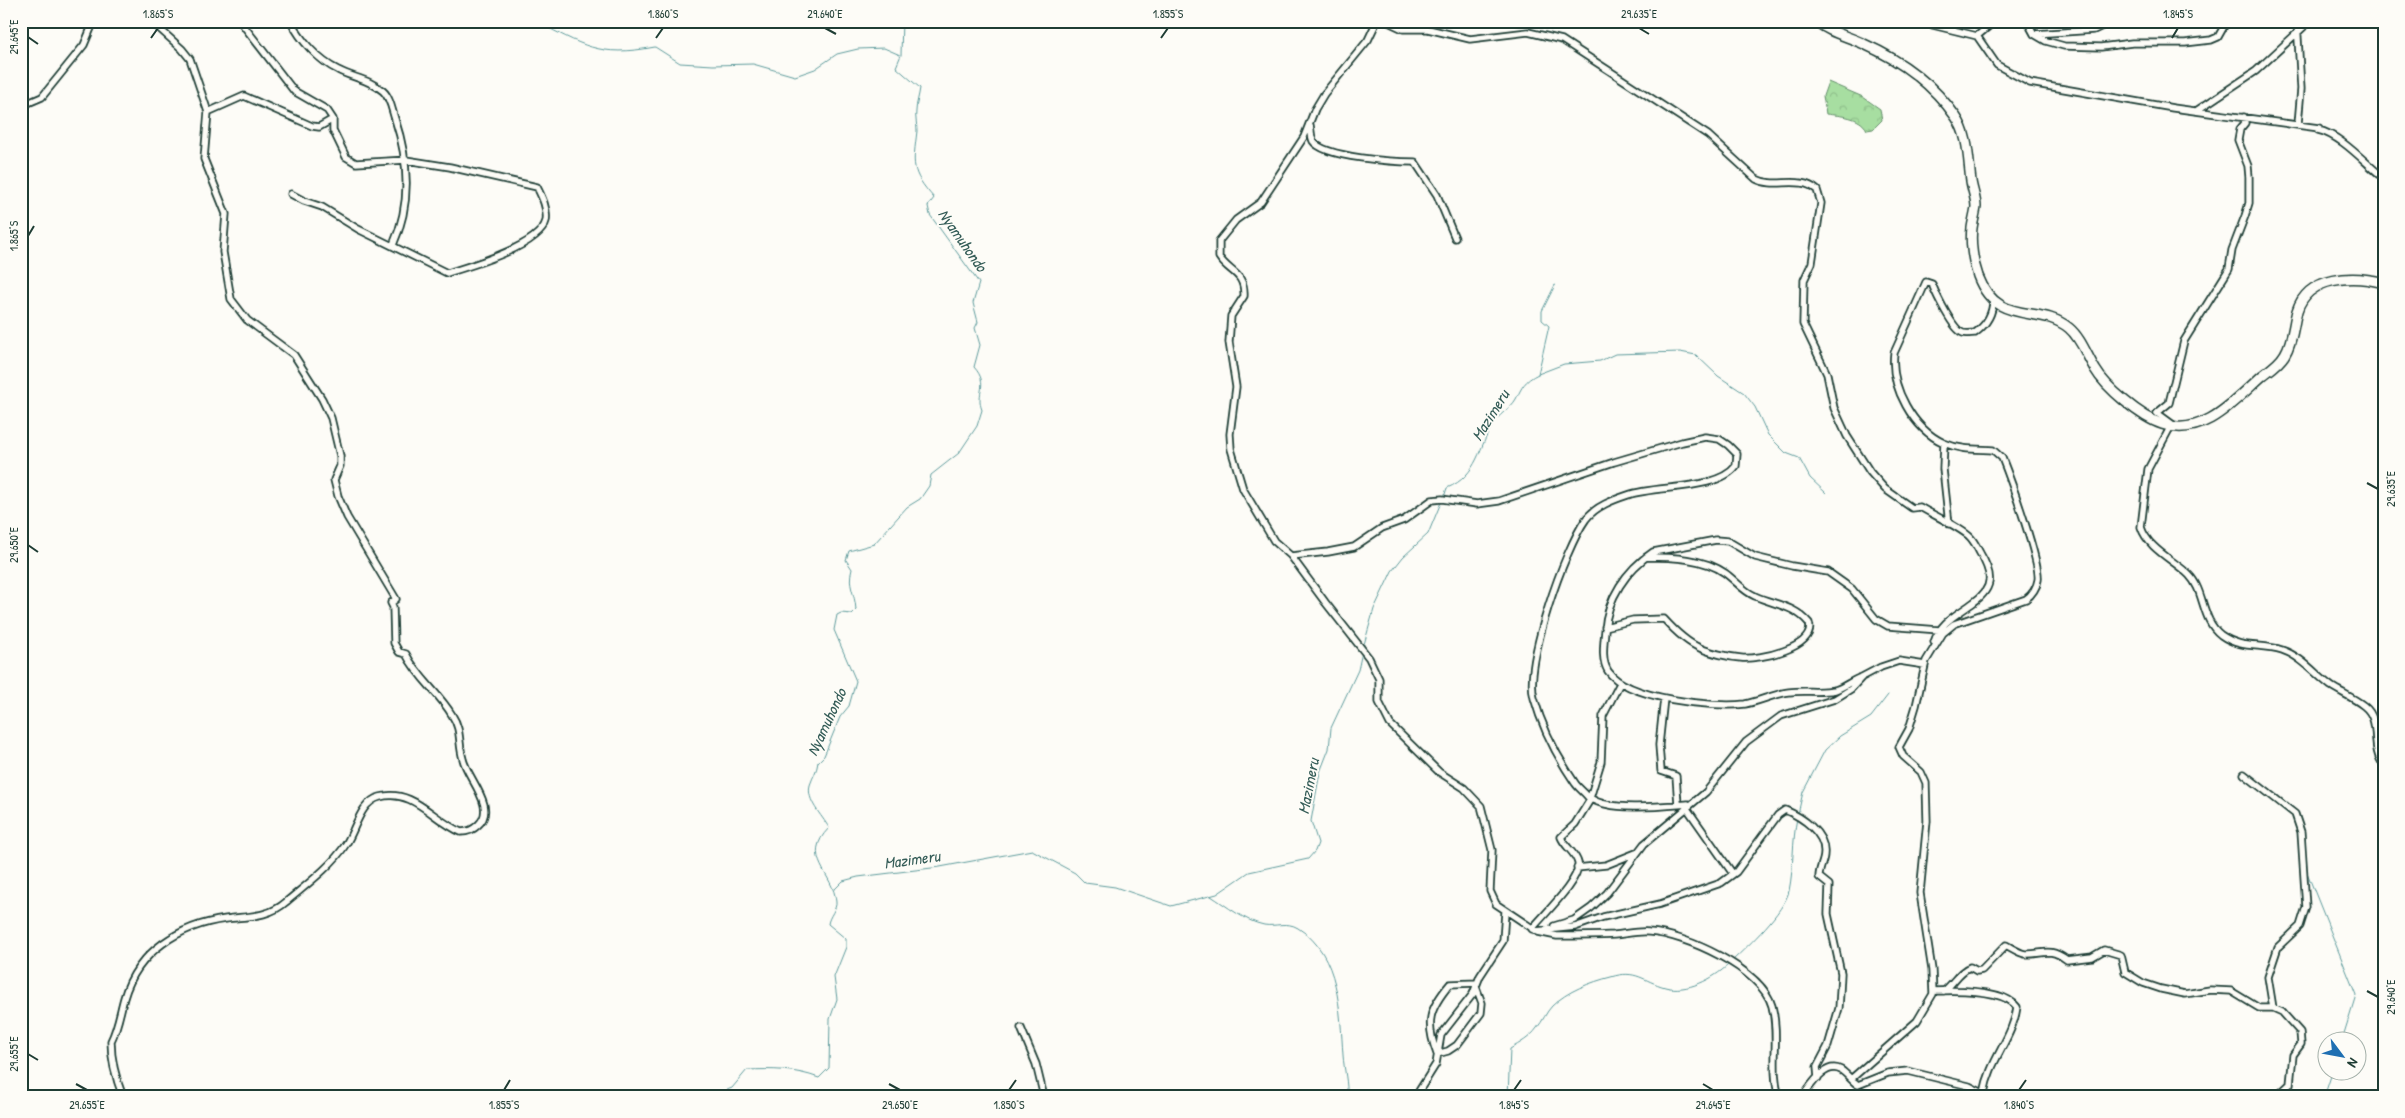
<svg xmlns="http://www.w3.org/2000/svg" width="2405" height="1118" viewBox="0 0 2405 1118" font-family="'Patrick Hand',sans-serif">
  <defs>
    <pattern id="forest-crowns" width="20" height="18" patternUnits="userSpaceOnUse" patternTransform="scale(1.25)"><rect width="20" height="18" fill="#a7dea1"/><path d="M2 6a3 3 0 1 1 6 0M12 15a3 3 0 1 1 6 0" fill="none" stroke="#8fbf8b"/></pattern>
  </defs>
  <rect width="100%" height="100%" fill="#fdfcf7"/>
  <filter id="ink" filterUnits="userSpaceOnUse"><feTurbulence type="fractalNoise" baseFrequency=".02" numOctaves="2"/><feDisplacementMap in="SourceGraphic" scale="10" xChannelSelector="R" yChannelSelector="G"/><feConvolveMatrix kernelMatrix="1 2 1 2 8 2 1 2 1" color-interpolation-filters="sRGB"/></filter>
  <g filter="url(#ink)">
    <path fill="url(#forest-crowns)" stroke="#638e6a" d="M 1828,82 L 1863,97 L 1880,109 L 1882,120 L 1873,129 L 1867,130 C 1860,116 1840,116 1826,114 L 1823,96 Z"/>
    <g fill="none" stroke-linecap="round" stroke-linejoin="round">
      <path stroke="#5e9b9c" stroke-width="1" d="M 535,21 C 583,45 598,58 655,47 L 680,63 L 713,65 L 753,64 L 795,76 L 815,69 L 837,54 L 858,49 L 884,48 L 900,55
        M 1538,374 L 1564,364 L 1600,361 L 1615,354 L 1680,352 L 1696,355 L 1718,376 L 1744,393 L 1755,407 L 1768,435 L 1786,453 L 1799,458 L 1810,478 L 1826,493
        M 1444,497 L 1447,488 C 1479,475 1478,446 1495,421 C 1501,413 1511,408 1516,399 C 1522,387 1524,381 1538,374 L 1549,326 L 1542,320 L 1542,311 L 1555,285
        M 1363,648 L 1374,609 L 1392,571 L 1403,557 L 1428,534 L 1442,500
        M 1798,814 L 1803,792 L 1825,750 L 1840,736 L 1871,717 L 1888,695
        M 2306,870 L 2356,995 L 2342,1040
        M 835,889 L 843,881 L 858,877 L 940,867 L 1032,850 L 1075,873 L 1085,883 L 1115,887 L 1171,906 L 1217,894 L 1249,872 L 1308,859 L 1315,851 L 1318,843 L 1311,821 L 1320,772 L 1329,749 L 1331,728 L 1358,670 L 1362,652
        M 1211,896 C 1227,906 1244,921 1264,925 C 1275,927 1287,921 1298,928 C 1340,954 1340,1012 1343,1055 C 1344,1070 1348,1082 1347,1097
        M 1733,960 C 1749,945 1784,912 1789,891 C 1794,867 1792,842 1797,818
        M 710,1097 L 732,1088 L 747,1070 C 773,1069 795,1069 819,1078 L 829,1068 L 830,1019 L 837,999 L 834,977 L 846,947 L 846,939 L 828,924 C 829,916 837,909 836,902 C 834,873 800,858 829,828 C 822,815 806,801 810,785 C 813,776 817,771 818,762 L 824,756 L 840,717 L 849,706 L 856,681 L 834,630 L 837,615 L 841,613 L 852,614 L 856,610 C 855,592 847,586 852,569 L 846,560 L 849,551 L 874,544 L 907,507 L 920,499 L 929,486 L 931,475 L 959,453 L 977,426 L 982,410 C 975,392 990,385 974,367 L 980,345 L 975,328 L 978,322 L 973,303 L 979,283 L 930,215 L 928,206 L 934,198 C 910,171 913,165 917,131 C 917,124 915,118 916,111 C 916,104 919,96 920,88 L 896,67 L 901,55 L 902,21
        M 1508,1097 L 1510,1049 C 1520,1043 1530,1038 1537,1028 C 1543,1021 1546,1012 1552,1006 C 1567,991 1591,982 1611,977 C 1636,969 1643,981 1665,987 C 1687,993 1713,979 1728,965
        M 2324,1097 L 2333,1070"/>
      <g stroke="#1f3d34" stroke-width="9">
        <path id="street" d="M 240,21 L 294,91 L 327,110 L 333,119 L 333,130 L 346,157 L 356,163 L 406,160 L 450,167 L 537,187 C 542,197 548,209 546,221 C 540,246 470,266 447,273 L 358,229 L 322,207 L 304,201 L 291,194
          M 291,21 C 300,40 319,61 338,70 C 353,78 369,79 383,91 C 390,97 392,110 395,119 C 409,161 412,203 393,245
          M 1377,21 L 1368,40 L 1324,94 L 1315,109 L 1304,137 L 1261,202 L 1236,220 L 1219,241 L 1219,257 C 1229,273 1245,272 1244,296 L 1231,316 L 1229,342 L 1236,387 L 1230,434 L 1231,449 L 1243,489 L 1274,541 L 1291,556 L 1325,602 L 1369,658 L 1379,679 L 1379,702 L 1390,724 L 1439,772 L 1464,788 L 1481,806 L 1492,850 L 1490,891 L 1496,904 L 1538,932 L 1557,936 C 1576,936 1595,936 1614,935 C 1626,934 1637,931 1649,932 C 1684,934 1762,969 1772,1006 C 1780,1037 1770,1067 1779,1097
          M 1386,21 L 1403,29 L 1428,29 L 1470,39 L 1528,32 L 1562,40 L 1708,135 L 1756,179 C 1775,189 1800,175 1817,190 L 1821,203 L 1812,263 L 1804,280 L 1803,324 L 1827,374 L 1834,408 L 1847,436 L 1870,472 L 1885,489 L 1912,508 L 1920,507 C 1933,515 1960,527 1970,537 C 1974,541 1977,547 1980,553 C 1992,573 1995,587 1974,602 C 1957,615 1941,621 1934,642
          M 1916,21 L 1977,36 L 1997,65 L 2030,83 L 2173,108 L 2319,128 L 2318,130 C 2341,135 2365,163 2384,178
          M 2027,21 L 2034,34 L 2046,41 L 2064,46 L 2101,47 L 2132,43 L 2185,43 L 2211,40 L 2218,37 L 2227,21
          M 2297,21 L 2301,89 L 2298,124
          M 2034,34 L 2094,30 L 2113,21
          M 1977,36 L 1995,21
          M 21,106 L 42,97 L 84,45 L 94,21
          M 2196,111 L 2256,71 L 2310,21
          M 208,112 L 244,96 L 312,126 L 319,127 L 333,119
          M 2244,117 L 2245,123 L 2240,129 L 2238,140 L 2248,166 L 2249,177 L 2249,203 L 2245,216 L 2232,250 L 2229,269 L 2184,341 L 2169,403 L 2157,413 L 2172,424 L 2148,469 L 2141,527 C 2148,549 2174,560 2189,575 C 2205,591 2201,620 2221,635 C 2242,650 2260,643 2282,650 C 2301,656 2316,675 2331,686 C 2342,693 2354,698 2364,706 C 2383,721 2369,748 2384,765
          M 1310,125 C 1311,130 1311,137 1313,141 C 1324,158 1396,162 1415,162 L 1437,195 L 1455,238
          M 1944,443 L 1943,469 L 1949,524
          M 1291,556 L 1328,552 L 1354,547 L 1382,528 L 1404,520 L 1432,500 L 1442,499 L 1477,504 L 1499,501 L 1614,462 L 1682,442 L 1705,437 L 1719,439 L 1728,445 L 1737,454 L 1736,466 C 1717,491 1657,485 1628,495 C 1613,500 1596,506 1586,519 C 1565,548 1524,664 1534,698 C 1542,727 1558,758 1575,783 C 1579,789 1587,794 1590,800 L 1575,824 L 1561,837 C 1564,846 1576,853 1578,863 C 1581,880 1542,916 1532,929
          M 1605,627 L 1633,620 L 1664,619 C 1674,630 1686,642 1700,648 C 1711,653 1729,657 1741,658 C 1758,660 1817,648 1809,623 C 1794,605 1775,605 1755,596 C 1743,591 1735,580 1725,573 C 1704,558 1671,557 1646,557
          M 1862,677 C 1852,680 1845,687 1835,690 C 1820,693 1804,690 1789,692 C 1774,694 1760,701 1745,704 C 1714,708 1627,699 1608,671 C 1601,660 1604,643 1605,630 C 1607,599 1626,570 1653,552 L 1716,540 L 1728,541 L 1755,557 L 1792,566 L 1828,572 L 1852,589 L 1876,619 L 1888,626 L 1939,630
          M 1620,683 L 1603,716 L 1601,762 L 1590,798 C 1610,812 1664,806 1688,804
          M 1664,698 L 1659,745 L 1661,771 L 1676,776 L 1678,804
          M 2244,774 L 2295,814 L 2301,832 L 2306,907 L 2300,926 L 2278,947 L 2268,977 L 2273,1008 L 2282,1012 L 2300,1032 L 2301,1044 L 2293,1055 L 2290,1084 L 2276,1097
          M 1686,807 L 1733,874
          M 1577,868 L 1606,865 L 1636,853
          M 1554,926 L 1574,920 L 1591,908 L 1607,893 L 1644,844 L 1706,792 L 1746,742 L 1781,716 L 1835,699 L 1851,689 L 1862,677 L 1881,667 L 1899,661 L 1925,665
          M 1536,931 L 1575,927 L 1603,917 L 1660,904 L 1721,883 L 1736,872 L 1778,815 L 1785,810 C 1802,817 1826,833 1824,854 C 1824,862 1819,868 1819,877 L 1829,885 L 1828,914 L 1841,973 L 1840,992 L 1839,1008 L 1828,1046 L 1817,1067 L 1818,1078
          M 1476,987 L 1482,1003 L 1481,1013 L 1457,1045 L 1448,1051 L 1437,1054 C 1425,1022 1429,1009 1450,984 L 1477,983
          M 1933,991 C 1955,990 2004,989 2017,1007 C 2013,1038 1990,1059 1984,1093
          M 1944,991 C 1954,983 1959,971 1970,967 L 1977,971 L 1982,970 L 2006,945 C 2012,948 2019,953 2025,954 C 2043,955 2048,946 2067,960 L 2092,957 L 2104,950 L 2121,955 L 2125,972 L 2143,983 L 2161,989 L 2185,994 L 2210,990 L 2231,991 L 2259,1008 L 2273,1008
          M 1021,1028 L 1036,1064 L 1044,1097
          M 1851,1079 L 1917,1021 L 1933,994 L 1932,970 L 1920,893 L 1927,821 L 1926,783 L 1921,772 L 1903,756 L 1899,747 L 1909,729 L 1916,706 L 1926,661 L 1943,633 L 1954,624 L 2026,599 C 2032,595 2037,587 2038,580 C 2041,564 2010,478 2002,458 L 1993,450 C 1976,449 1960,450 1944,443 C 1913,429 1890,387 1894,353 L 1926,282 L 1932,284 C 1936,294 1953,330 1963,333 C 1967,334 1971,333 1975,333 C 1986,325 1993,314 1993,300
          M 1419,1091 L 1436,1064 L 1441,1035 L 1473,994 L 1480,976 L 1503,941 L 1505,912
          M 123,1097 C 116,1079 111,1059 111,1041 C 118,1027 120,1012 124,998 C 137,952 180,925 226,919 C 247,916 268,918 286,902 C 305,886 333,865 346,844 C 356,829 360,802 380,797 C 413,788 434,821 461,832 C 468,832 473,830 478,825 C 498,808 467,778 463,759 C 458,743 462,730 452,715 C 439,693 418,678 406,654 L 399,652 L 394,643 L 393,607 L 391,603 L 396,599 L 347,517 L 338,496 L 334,480 L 340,466 L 340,456 L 331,418 L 322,399 L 294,355 L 247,320 L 231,299 L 223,252 L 226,214 L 204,159 L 208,112 L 190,59 L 182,49 L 151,21
          M 1802,1097 C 1811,1086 1825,1061 1841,1070 C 1847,1074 1852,1081 1858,1085 L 1888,1073 L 1908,1071 L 1969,1086 L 1991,1097"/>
      </g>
      <g stroke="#1f3d34" stroke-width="12">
        <path id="secondary" d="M 1816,21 C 1830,33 1848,36 1864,44 C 1900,60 1933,84 1956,117 C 1969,136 1968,159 1971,181 C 1972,189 1976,198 1976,207 C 1975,214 1973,221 1972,228 C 1970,243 1973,262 1978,276 C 1998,328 2039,303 2069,328 C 2081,338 2087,356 2095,369 C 2106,388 2141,417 2162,424 C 2203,439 2236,399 2263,375 C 2271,369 2280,363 2285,354 C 2293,341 2293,326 2297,311 C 2308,275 2354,275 2384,283"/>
      </g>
      <use href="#street" stroke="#fdfcf7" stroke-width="5.5"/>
      <use href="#secondary" stroke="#fdfcf7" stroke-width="9"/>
    </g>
  </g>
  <path fill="none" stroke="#1f3d34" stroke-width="2" d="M 825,28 L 836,34M 1639,28 L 1649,34M 28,37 L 38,44M 151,38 L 158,28M 656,38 L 663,28M 1161,38 L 1168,28M 2172,38 L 2178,28M 28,236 L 34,226M 2367,483 L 2378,489M 28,545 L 38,552M 2367,991 L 2378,997M 28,1054 L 38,1060M 76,1084 L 87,1090M 889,1084 L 900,1090M 1703,1084 L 1713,1090M 504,1090 L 510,1080M 1009,1090 L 1016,1080M 1514,1090 L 1521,1080M 2019,1090 L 2026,1080"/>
  <g text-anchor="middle" stroke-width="4" stroke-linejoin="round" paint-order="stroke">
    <g font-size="16" font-style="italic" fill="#345c57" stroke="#fdfcf7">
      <text transform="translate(963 240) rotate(55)" y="6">Nyamuhondo</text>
      <text transform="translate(1490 415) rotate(-58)" y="6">Mazimeru</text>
      <text transform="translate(826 722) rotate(-65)" y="6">Nyamuhondo</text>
      <text transform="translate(1308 786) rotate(-79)" y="6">Mazimeru</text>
      <text transform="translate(912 859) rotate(-8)" y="6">Mazimeru</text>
    </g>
  </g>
  <rect width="2405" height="1118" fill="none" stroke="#fdfcf7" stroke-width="55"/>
  <g transform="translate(2342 1056) rotate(122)"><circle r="24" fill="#fdfcf7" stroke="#a4b0a9"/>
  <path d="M0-4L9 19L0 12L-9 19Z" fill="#1f6fb2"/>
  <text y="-8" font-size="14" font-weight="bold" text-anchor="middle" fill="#1f3d34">N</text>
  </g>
  <rect x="28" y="28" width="2350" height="1062" fill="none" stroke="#1f3d34" stroke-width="2"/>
  <g font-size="12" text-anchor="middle" fill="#1f3d34">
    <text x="158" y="18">1.865°S</text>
    <text x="663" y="18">1.860°S</text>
    <text x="825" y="18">29.640°E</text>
    <text x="1168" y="18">1.855°S</text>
    <text x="1639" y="18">29.635°E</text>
    <text x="2178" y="18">1.845°S</text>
    <text transform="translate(14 37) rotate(-90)" y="4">29.645°E</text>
    <text transform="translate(14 236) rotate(-90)" y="4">1.865°S</text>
    <text transform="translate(2391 489) rotate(-90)" y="4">29.635°E</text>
    <text transform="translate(14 545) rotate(-90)" y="4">29.650°E</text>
    <text transform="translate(2391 997) rotate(-90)" y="4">29.640°E</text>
    <text transform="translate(14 1054) rotate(-90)" y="4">29.655°E</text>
    <text x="87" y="1109">29.655°E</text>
    <text x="504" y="1109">1.855°S</text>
    <text x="900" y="1109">29.650°E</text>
    <text x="1009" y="1109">1.850°S</text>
    <text x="1514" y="1109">1.845°S</text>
    <text x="1713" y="1109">29.645°E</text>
    <text x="2019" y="1109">1.840°S</text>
  </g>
</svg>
